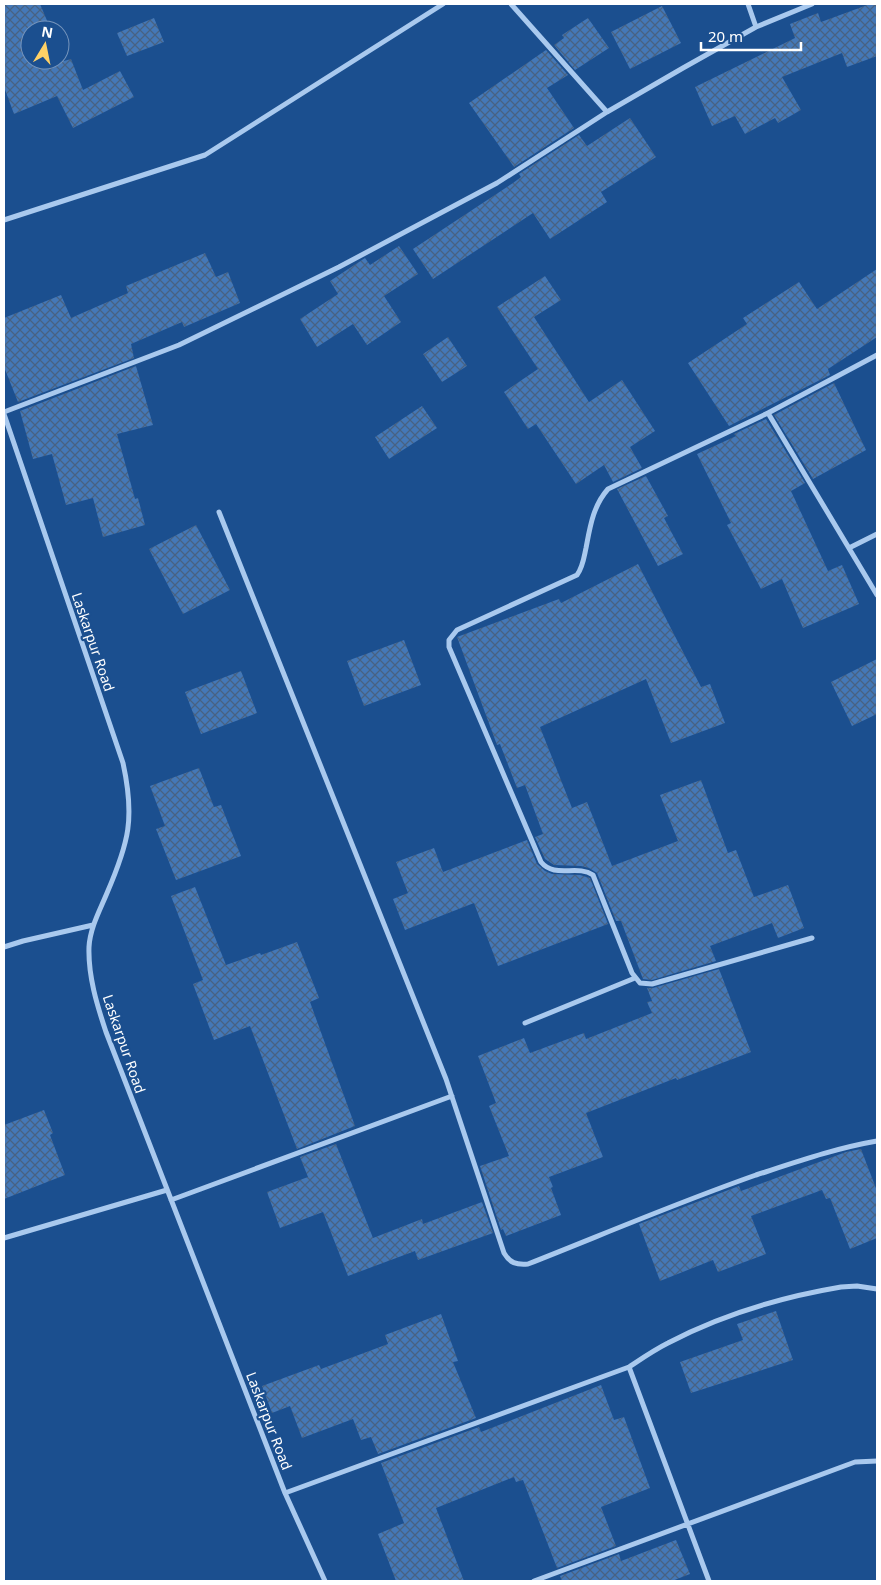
<svg xmlns="http://www.w3.org/2000/svg" width="881" height="1585" viewBox="0 0 881 1585" font-family="'Noto Sans',sans-serif">
  <defs>
    <pattern id="building-cross-hatch" width="8" height="8" patternUnits="userSpaceOnUse" patternTransform="scale(1.25)"><rect width="8" height="8" fill="#4478b7"/><path d="M0 0l8 8M0 8l8-8" fill="none" stroke="#486282"/></pattern>
  </defs>
  <rect width="100%" height="100%" fill="#1b4f8f"/>
  <path fill="url(#building-cross-hatch)" d="M 4,4 L 40,4 L 51,30 L 30,30 L 30,60 L 60,60 L 60,52 L 64,61 L 71,59 L 83,90 L 120,71 L 134,97 L 73,128 L 57,96 L 14,114 L 4,87 Z
    M 870,4 L 877,4 L 877,56 L 847,67 L 842,53 L 782,77 L 801,110 L 778,123 L 775,118 L 745,134 L 735,116 L 712,126 L 695,87 L 795,38 L 790,24 L 818,13 L 821,22 Z
    M 662,6 L 681,43 L 630,69 L 611,32 Z
    M 154,18 L 164,42 L 127,56 L 117,33 Z
    M 588,18 L 609,48 L 575,70 L 554,45 L 564,38 L 562,35 Z
    M 546,50 L 568,75 L 547,88 L 574,128 L 514,167 L 469,103 Z
    M 630,118 L 656,157 L 601,192 L 607,202 L 550,239 L 533,213 L 433,279 L 413,249 L 513,183 L 521,177 L 519,174 L 579,135 L 587,146 Z
    M 399,246 L 418,274 L 384,296 L 401,322 L 367,345 L 353,324 L 317,347 L 300,319 L 338,294 L 330,281 L 365,258 L 370,265 Z
    M 205,253 L 216,277 L 228,272 L 240,303 L 184,327 L 182,322 L 131,344 L 134,358 L 18,402 L 4,367 L 4,318 L 61,295 L 71,318 L 128,293 L 126,286 Z
    M 877,269 L 877,337 L 828,369 L 830,375 L 729,426 L 688,363 L 747,324 L 743,318 L 799,282 L 817,309 Z
    M 545,276 L 561,300 L 534,317 L 589,402 L 622,380 L 655,431 L 630,447 L 642,468 L 613,482 L 604,465 L 576,484 L 536,424 L 528,429 L 504,392 L 538,369 L 497,307 Z
    M 448,337 L 467,366 L 442,382 L 423,354 Z
    M 136,366 L 153,425 L 117,434 L 135,499 L 138,498 L 145,525 L 103,537 L 93,498 L 66,505 L 52,454 L 33,459 L 20,411 Z
    M 834,383 L 866,450 L 813,479 L 774,415 Z
    M 422,406 L 437,428 L 389,459 L 375,437 Z
    M 766,419 L 805,483 L 791,491 L 828,571 L 842,565 L 859,604 L 803,628 L 782,579 L 761,589 L 727,525 L 731,523 L 697,454 L 736,436 L 734,434 Z
    M 646,476 L 668,516 L 664,518 L 683,554 L 658,566 L 617,489 Z
    M 196,525 L 230,590 L 183,614 L 149,549 Z
    M 638,564 L 701,687 L 710,684 L 725,723 L 671,743 L 646,679 L 540,727 L 572,808 L 587,802 L 612,866 L 678,841 L 660,795 L 701,780 L 728,853 L 736,850 L 754,897 L 788,885 L 804,928 L 778,938 L 772,923 L 710,946 L 716,961 L 652,980 L 643,979 L 621,921 L 616,921 L 597,873 L 589,868 L 581,866 L 554,865 L 545,859 L 535,837 L 543,834 L 525,785 L 517,788 L 500,744 L 497,745 L 457,637 L 559,599 L 561,603 Z
    M 404,640 L 421,685 L 364,706 L 347,661 Z
    M 877,659 L 877,714 L 852,726 L 831,682 Z
    M 241,671 L 257,713 L 201,734 L 185,692 Z
    M 199,768 L 214,807 L 221,805 L 241,856 L 176,880 L 156,829 L 165,826 L 150,786 Z
    M 527,840 L 537,864 L 545,871 L 552,874 L 580,875 L 590,878 L 608,924 L 498,966 L 474,903 L 405,930 L 393,899 L 408,893 L 396,862 L 434,848 L 443,872 Z
    M 195,887 L 226,965 L 260,953 L 261,955 L 297,942 L 319,998 L 310,1002 L 355,1126 L 297,1149 L 250,1026 L 214,1040 L 193,984 L 203,980 L 171,896 Z
    M 719,969 L 751,1052 L 677,1080 L 676,1078 L 586,1113 L 603,1157 L 549,1177 L 553,1187 L 551,1188 L 561,1215 L 506,1236 L 503,1229 L 501,1230 L 480,1166 L 509,1156 L 489,1106 L 496,1103 L 478,1056 L 524,1038 L 530,1053 L 584,1033 L 586,1039 L 652,1013 L 647,1002 L 652,1001 L 647,988 L 653,988 Z
    M 44,1110 L 53,1133 L 50,1135 L 65,1175 L 4,1199 L 4,1125 Z
    M 336,1144 L 373,1238 L 422,1219 L 423,1224 L 482,1202 L 493,1233 L 418,1260 L 415,1251 L 348,1276 L 323,1212 L 280,1228 L 267,1192 L 308,1177 L 300,1157 Z
    M 861,1149 L 877,1191 L 877,1238 L 850,1249 L 830,1198 L 826,1199 L 822,1190 L 751,1216 L 766,1254 L 718,1272 L 713,1260 L 660,1281 L 639,1224 L 739,1186 L 741,1191 L 846,1152 Z
    M 776,1311 L 793,1360 L 691,1393 L 680,1362 L 743,1340 L 737,1324 Z
    M 441,1314 L 458,1361 L 453,1362 L 476,1418 L 378,1454 L 371,1437 L 361,1440 L 353,1419 L 302,1438 L 290,1406 L 272,1413 L 262,1386 L 319,1365 L 321,1369 L 388,1344 L 385,1335 Z
    M 601,1385 L 614,1420 L 624,1417 L 650,1488 L 601,1507 L 616,1546 L 557,1568 L 523,1480 L 516,1482 L 514,1477 L 436,1508 L 464,1581 L 396,1581 L 378,1534 L 404,1523 L 381,1463 L 479,1427 L 481,1432 Z
    M 676,1540 L 690,1574 L 672,1581 L 562,1581 L 560,1576 L 619,1554 L 621,1561 Z"/>
  <g fill="none" stroke-linecap="round" stroke-linejoin="round">
    <path stroke="#a9c9ee" stroke-width="5" d="M 511,4 L 607,112
      M 748,4 L 756,27
      M 4,220 L 205,155 L 443,4
      M 4,412 L 179,345 L 339,267 L 497,183 L 607,112 L 683,68 L 756,27 L 812,4
      M 768,413 L 877,595
      M 4,414 L 123,763 C 135,818 129,842 107,893 C 100,910 90,928 89,947 C 88,976 97,1005 106,1032 L 285,1493 L 325,1581
      M 219,512 L 446,1079 L 504,1253 C 510,1263 516,1265 528,1264 C 604,1234 679,1202 756,1175 C 796,1162 836,1148 877,1141
      M 849,548 L 877,534
      M 812,938 L 652,984 L 640,983 L 632,973 L 593,875 C 577,864 555,879 541,862 L 449,647 L 449,640 L 457,630 L 577,575 C 583,567 584,557 586,548 C 590,527 593,506 608,489 L 768,413 L 877,355
      M 4,947 L 23,941 L 93,925
      M 525,1023 L 635,978
      M 171,1200 L 452,1096
      M 4,1238 L 167,1190
      M 629,1367 L 709,1581
      M 285,1493 L 629,1367 C 641,1359 654,1350 668,1343 C 721,1315 782,1297 841,1287 L 857,1286 L 877,1289
      M 534,1581 L 855,1462 L 877,1461"/>
  </g>
  <g text-anchor="middle" stroke-width="4.5" stroke-linejoin="round" paint-order="stroke">
    <g font-size="14" fill="#fff" stroke="#1b4f8f">
      <text transform="translate(93 642) rotate(71)" y="5">Laskarpur Road</text>
      <text transform="translate(124 1044) rotate(71)" y="5">Laskarpur Road</text>
      <text transform="translate(269 1421) rotate(69)" y="5">Laskarpur Road</text>
    </g>
  </g>
  <rect width="881" height="1585" fill="none" stroke="#ffffff" stroke-width="10"/>
  <g transform="translate(45 45) rotate(10)"><circle r="24" fill="#1b4f8f" stroke="#7695bc"/>
  <path d="M0-4L9 19L0 12L-9 19Z" fill="#ffd166"/>
  <text y="-8" font-size="14" font-weight="bold" text-anchor="middle" fill="#ffffff">N</text>
  </g>
  <path d="M701 42v8h100v-8" fill="none" stroke="#ffffff" stroke-width="2.5"/>
  <text x="708" y="42" font-size="15" fill="#ffffff" stroke="#1b4f8f" stroke-width="4" paint-order="stroke">20 m</text>
</svg>
